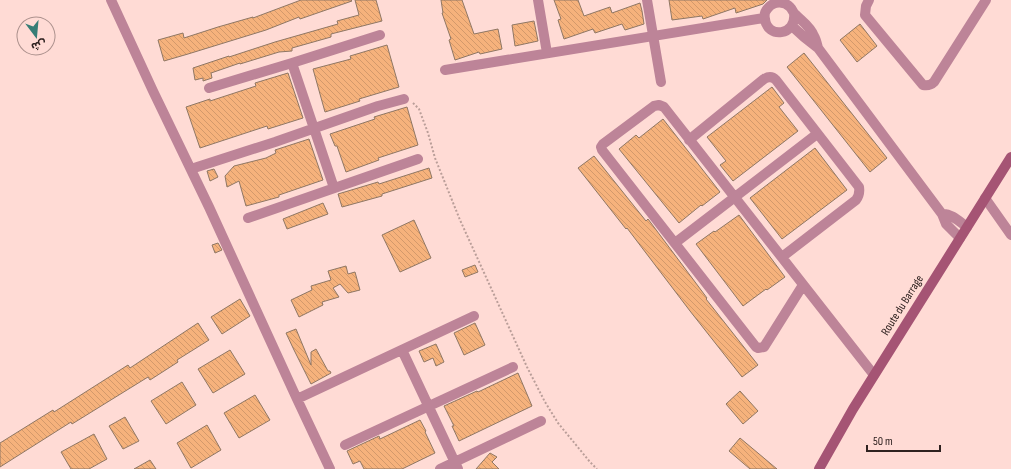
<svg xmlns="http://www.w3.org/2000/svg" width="1011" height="469" viewBox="0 0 1011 469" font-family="'Sofia Sans Condensed','Noto Sans Arabic',sans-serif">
  <defs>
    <pattern id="building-back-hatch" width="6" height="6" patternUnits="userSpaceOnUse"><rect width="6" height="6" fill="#f6b27c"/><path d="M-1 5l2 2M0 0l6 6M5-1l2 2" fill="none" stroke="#d3996b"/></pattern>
  </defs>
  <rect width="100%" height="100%" fill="#ffdbd5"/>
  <path fill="url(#building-back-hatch)" stroke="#8f7764" d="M 301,0 L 351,0 L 352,1 L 300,19 L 299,17 L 266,30 L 188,54 L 164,61 L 158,40 L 183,33 L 184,38 L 218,27 L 253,17 L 253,18 Z
    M 355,0 L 376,0 L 382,21 L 331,34 L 331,37 L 292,48 L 292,51 L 279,52 L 240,64 L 240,63 L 211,73 L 212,78 L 203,81 L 203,78 L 195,80 L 193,68 L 229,56 L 229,57 L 275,42 L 338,24 L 337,21 L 359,15 Z
    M 441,0 L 462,0 L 474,34 L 498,29 L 502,49 L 480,54 L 479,52 L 455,60 L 449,40 L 451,39 L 442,13 L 443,13 Z
    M 554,0 L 578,0 L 584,16 L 610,7 L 612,13 L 640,3 L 642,11 L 644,24 L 625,30 L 622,24 L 595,33 L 593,29 L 564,39 L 558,20 L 561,19 Z
    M 669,0 L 767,0 L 763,4 L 736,13 L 735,8 L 703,19 L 702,16 L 672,20 Z
    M 534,21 L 538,41 L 515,46 L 512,25 Z
    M 860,24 L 877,46 L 857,62 L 840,40 Z
    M 387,45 L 399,87 L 359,99 L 360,101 L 325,112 L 313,69 L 351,59 L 350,56 Z
    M 804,53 L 887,158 L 870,172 L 787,67 Z
    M 288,73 L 303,118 L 268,129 L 267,126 L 200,148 L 186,107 L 210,99 L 210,101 L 256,86 L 255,83 Z
    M 772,87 L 784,103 L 779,107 L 798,131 L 733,181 L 720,165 L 726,161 L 707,137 Z
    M 407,107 L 418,145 L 378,158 L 379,160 L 346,172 L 337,146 L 335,146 L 330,134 L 375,119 L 374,117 Z
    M 663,119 L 720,192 L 702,206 L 701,205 L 679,223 L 619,149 L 636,135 L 639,138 Z
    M 309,139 L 323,180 L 279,195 L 279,197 L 246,206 L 239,181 L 227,187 L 225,176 L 234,166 L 266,158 L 276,153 L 275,150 Z
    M 815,148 L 847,190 L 782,239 L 750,198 Z
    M 594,156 L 646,221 L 648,219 L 707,298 L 706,299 L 758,365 L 742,377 L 690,311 L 627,228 L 626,229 L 578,168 Z
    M 429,168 L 432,178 L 382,194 L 382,196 L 342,207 L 338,194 L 378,182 L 379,184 Z
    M 214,169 L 218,177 L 210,181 L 207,171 Z
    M 323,203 L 328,214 L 287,229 L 283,219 Z
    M 739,215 L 785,277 L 767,290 L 766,289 L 743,306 L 696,244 L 714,231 L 715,232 Z
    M 414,220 L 431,258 L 400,272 L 382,235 Z
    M 218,243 L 222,250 L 215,253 L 212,245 Z
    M 475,265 L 478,272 L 465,277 L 462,270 Z
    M 346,266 L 348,274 L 355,272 L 360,290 L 348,293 L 340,284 L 333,288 L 339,297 L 322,302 L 323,305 L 299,317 L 291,300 L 312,290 L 311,286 L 331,280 L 328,271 Z
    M 240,299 L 250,316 L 222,334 L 211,317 Z
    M 198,323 L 209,340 L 177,360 L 178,362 L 150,380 L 148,377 L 72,424 L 71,422 L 0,467 L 0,443 L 53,410 L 54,412 L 128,365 L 130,368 Z
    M 475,323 L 485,345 L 464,355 L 454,333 Z
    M 296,329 L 311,365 L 311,352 L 316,349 L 328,371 L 330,371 L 331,373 L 311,384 L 294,350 L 286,333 Z
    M 436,344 L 444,362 L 436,366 L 433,358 L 424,362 L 419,351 Z
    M 230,350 L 245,374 L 213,393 L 198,369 Z
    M 518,373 L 532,406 L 459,441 L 452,426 L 454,426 L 444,406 L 477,391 L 478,392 Z
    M 182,382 L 196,405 L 166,424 L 151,401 Z
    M 740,391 L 758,411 L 743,424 L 726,404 Z
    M 255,395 L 270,420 L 239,438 L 224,413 Z
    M 125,417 L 139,441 L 123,449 L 109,426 Z
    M 420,420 L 426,431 L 425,432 L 435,453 L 402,469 L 364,469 L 360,461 L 353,464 L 347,451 L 379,436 L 380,439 Z
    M 207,425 L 221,450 L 191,468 L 177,443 Z
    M 94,434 L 107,459 L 89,469 L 71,469 L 61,452 Z
    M 740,438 L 777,469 L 750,469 L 729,451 Z
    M 490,453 L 497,457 L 492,462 L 499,469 L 476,469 Z
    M 150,460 L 156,469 L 134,469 Z"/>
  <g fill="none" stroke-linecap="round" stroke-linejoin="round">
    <path stroke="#ba9e99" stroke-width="2" stroke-dasharray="2 2" stroke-linecap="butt" d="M 413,103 L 419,109 L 428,133 L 435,158 L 460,220 L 527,367 L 545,402 L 558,423 L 590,462 L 597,469"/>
    <path stroke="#bd8498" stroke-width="10" d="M 111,0 L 153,91 L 209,207 L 297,399 L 330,469
      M 538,0 L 547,53
      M 647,0 L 661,82
      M 869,0 L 866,6 L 865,15 L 923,85 C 928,86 931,85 934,82 L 986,0
      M 794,13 C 797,36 767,39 765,19 C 764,15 765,11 768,8 C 774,1 784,1 790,7 C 793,10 793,13 796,15 C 802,21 811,27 814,36 C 816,39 817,44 818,48
      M 792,26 L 804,37 L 818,48 L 942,214 L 946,224 L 960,238
      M 445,70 L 764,18
      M 209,88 L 292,63
      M 689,140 L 764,79 C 769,76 773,77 776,80 L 859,187 C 860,193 859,196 856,200 L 782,257
      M 191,169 L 275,142 L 378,106 L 404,99
      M 334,188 L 292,63 L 380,35
      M 985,198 L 1011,235
      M 942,214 C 951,213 960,222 967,227
      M 248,218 L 418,159
      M 675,243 L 817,134
      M 803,285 L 764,347 L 758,348 L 756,347 L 602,150 L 601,147 L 603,144 L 654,106 L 659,105 L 664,107 L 874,375
      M 402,350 L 458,469
      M 297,399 L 474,316
      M 345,445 L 513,367
      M 440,469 L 541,421"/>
    <path stroke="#a55474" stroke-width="10" d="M 819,469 L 853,409 L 1011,157"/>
  </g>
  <g text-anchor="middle" stroke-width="3" stroke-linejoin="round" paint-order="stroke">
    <g font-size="12" fill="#2f2220" stroke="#ffdbd5">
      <text transform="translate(902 305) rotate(-58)" y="4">Route du Barrage</text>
    </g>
  </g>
  <g transform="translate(36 36) rotate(164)"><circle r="19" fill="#ffdbd5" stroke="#ac918d"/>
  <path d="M0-3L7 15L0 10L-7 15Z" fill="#377d76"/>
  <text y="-6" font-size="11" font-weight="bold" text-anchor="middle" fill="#2f2220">ش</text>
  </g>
  <path d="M867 445v6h73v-6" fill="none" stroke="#2f2220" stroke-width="2"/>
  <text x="873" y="445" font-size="12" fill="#2f2220" stroke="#ffdbd5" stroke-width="3" paint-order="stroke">50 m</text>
</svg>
